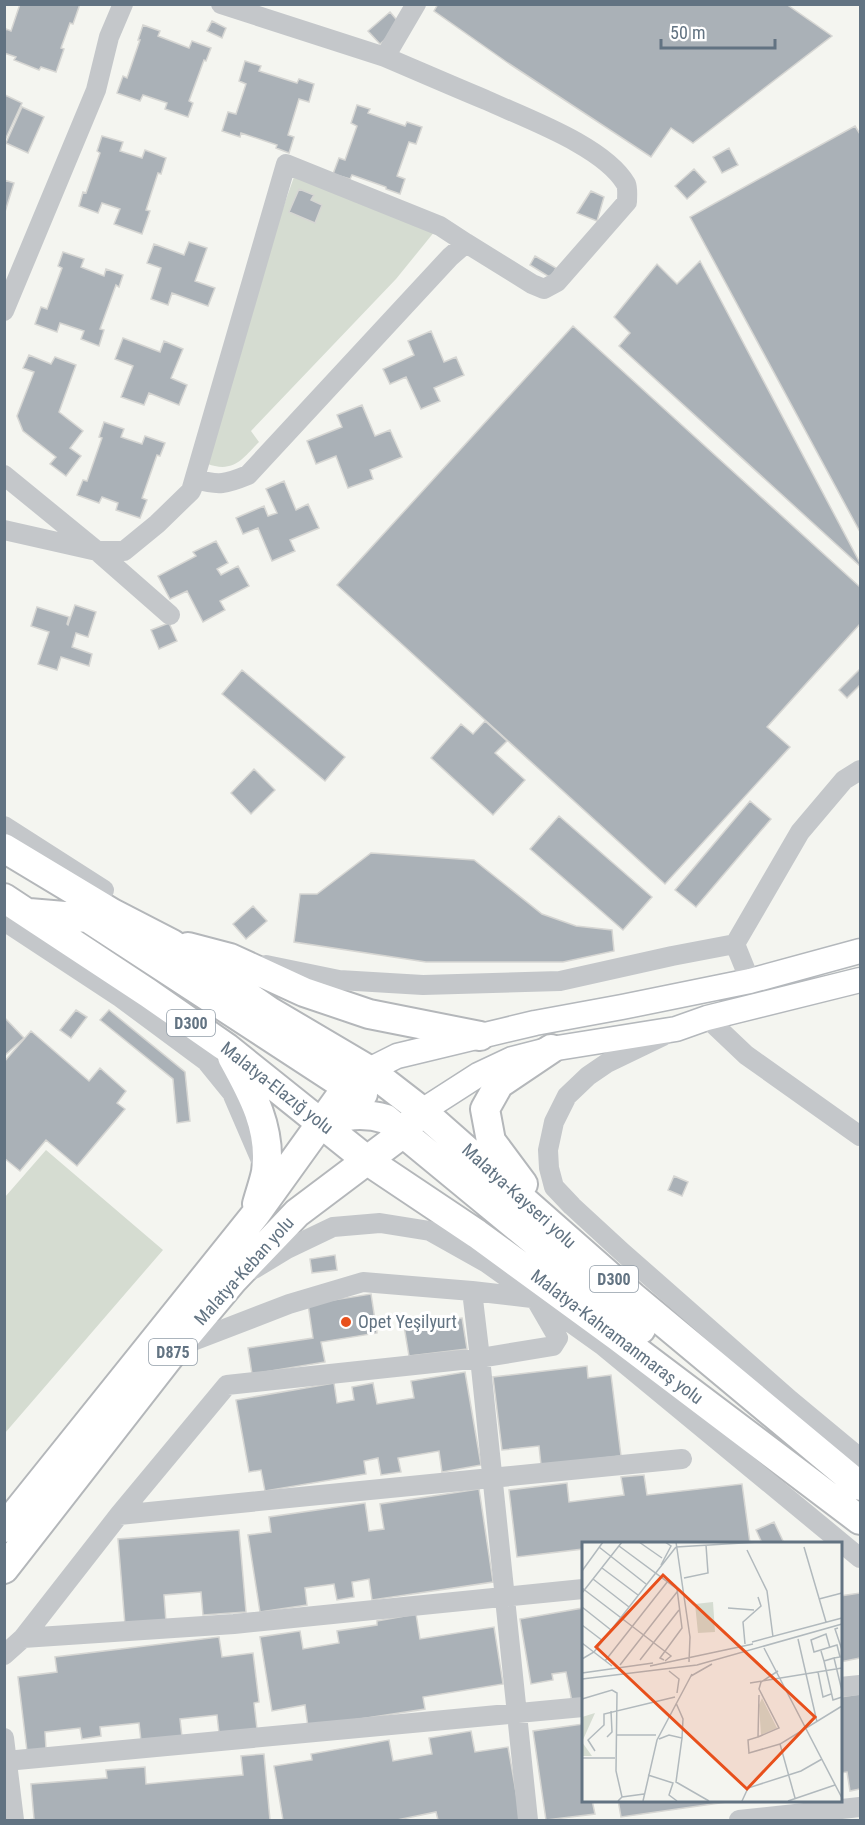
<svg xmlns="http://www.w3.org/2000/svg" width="865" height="1825" viewBox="0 0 865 1825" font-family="'Roboto Condensed',sans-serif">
  <rect width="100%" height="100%" fill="#f4f5f0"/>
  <path fill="#d5dcd1" d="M 295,174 L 435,231 L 396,279 L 251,431 L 259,442 C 246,455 236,471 215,466 C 205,464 202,461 197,452 Z
    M 46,1150 L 163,1250 L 5,1433 L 5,1197 Z"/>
  <path fill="#aab1b7" stroke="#d6d6d3" stroke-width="1.5" d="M 80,4 L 73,24 L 70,23 L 61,48 L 64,49 L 56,72 L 41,67 L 39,70 L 14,60 L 16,57 L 4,53 L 4,34 L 6,29 L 11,31 L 20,4 Z
    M 438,4 L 786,4 L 832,36 L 693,143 L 671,128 L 651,157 L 508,63 L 434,11 Z
    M 390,12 L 401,25 L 380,44 L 368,31 Z
    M 212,21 L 226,28 L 222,38 L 207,31 Z
    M 143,25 L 160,31 L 158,36 L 189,48 L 192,41 L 211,48 L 206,61 L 204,60 L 189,101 L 193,103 L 188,117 L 165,109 L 167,103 L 143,95 L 140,101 L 117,93 L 123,76 L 127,78 L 140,40 L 138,40 Z
    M 245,61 L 261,66 L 259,71 L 297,83 L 299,79 L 314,84 L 309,102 L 299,99 L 288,135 L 294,137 L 289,153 L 276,148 L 277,145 L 241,133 L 240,137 L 222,131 L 228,112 L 236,114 L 246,84 L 239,81 Z
    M 5,95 L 22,103 L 5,140 L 4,97 Z
    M 357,105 L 370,109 L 368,113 L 405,126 L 407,122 L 422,127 L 416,144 L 409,142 L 397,176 L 405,179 L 400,194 L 386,189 L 386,187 L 352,175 L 350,179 L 333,174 L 339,158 L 345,160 L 357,126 L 351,123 Z
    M 22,107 L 44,117 L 28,153 L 6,143 Z
    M 855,126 L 860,134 L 860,532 L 690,217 Z
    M 102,136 L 123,142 L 120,151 L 142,158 L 145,150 L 166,158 L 161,174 L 158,173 L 146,210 L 150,211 L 142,234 L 114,224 L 120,209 L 102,203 L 98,213 L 79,206 L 83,192 L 86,193 L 100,153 L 97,151 Z
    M 729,148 L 738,165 L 722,173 L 713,157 Z
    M 694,169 L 706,182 L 687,199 L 675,186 Z
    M 4,180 L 14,183 L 4,215 Z
    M 299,189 L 314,195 L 311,200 L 322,205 L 315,223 L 289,212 Z
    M 591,191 L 604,197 L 597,221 L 577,213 Z
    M 189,242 L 207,248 L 195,281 L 215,288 L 208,306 L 172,293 L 168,305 L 151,299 L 161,268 L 147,263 L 154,244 L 184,255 Z
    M 63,252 L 84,259 L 81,267 L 104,276 L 106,269 L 123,275 L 119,287 L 116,285 L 100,329 L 104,330 L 99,346 L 81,339 L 84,331 L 60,323 L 57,332 L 35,324 L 41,307 L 47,309 L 62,268 L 58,266 Z
    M 535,256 L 556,268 L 551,278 L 530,265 Z
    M 700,261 L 860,563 L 860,566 L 619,346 L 630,333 L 614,317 L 657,264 L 677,284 Z
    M 573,326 L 860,587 L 860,624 L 767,727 L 790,747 L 665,884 L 337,585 Z
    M 431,331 L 444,362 L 456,357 L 464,375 L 434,388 L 440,401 L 421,409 L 406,377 L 390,384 L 383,369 L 414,355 L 408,341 Z
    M 123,338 L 160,352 L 164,341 L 183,349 L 171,378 L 187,385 L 179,405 L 149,393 L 144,405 L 121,397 L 133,366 L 115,359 Z
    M 29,355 L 51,364 L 55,357 L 76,365 L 59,412 L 83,431 L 70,448 L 81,456 L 66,476 L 50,464 L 56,457 L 23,431 L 17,416 L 34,372 L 23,368 Z
    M 362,405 L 375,436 L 390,430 L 402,457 L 370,470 L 373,479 L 348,488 L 336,456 L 316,464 L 307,441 L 342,427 L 337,415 Z
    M 104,422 L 124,429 L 121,437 L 142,444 L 145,436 L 165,443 L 160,456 L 157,455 L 142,498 L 147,500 L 140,518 L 116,510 L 118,503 L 102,497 L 99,503 L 77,495 L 83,480 L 87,481 L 102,438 L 99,437 Z
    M 284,481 L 296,510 L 308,504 L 319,528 L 290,540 L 295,551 L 272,561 L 258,528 L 243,534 L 236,518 L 264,506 L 268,516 L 277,513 L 266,489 Z
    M 216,541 L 228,563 L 217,569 L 221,575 L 238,566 L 249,586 L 220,601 L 225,610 L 203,622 L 187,591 L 170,599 L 158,576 L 196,556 L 193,552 Z
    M 75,605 L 96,612 L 88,637 L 76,633 L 72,647 L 92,654 L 89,666 L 61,657 L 57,670 L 38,664 L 49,632 L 31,626 L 37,607 L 69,617 L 67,624 L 68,625 Z
    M 169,623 L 177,641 L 159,649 L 151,630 Z
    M 860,669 L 860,685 L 847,698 L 839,690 Z
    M 242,670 L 345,757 L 325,781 L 222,694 Z
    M 485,721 L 507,741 L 495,753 L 525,780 L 493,815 L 431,758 L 461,724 L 473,734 Z
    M 254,769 L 275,790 L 251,814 L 231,793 Z
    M 750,801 L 771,819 L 696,907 L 675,890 Z
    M 559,816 L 652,897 L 623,930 L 530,849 Z
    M 371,853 L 474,860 L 542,914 L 576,926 L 612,930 L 614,951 L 563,962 L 426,962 L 294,942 L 300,894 L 317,894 Z
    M 253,906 L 267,921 L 246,939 L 233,924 Z
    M 76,1010 L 87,1017 L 71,1038 L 60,1030 Z
    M 109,1010 L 185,1072 L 190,1121 L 177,1123 L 173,1079 L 100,1020 Z
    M 4,1017 L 24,1038 L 4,1056 Z
    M 31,1031 L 89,1081 L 100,1068 L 126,1091 L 117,1103 L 125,1109 L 77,1166 L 46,1140 L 20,1171 L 4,1158 L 4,1062 Z
    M 674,1176 L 688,1182 L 682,1196 L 668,1190 Z
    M 335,1255 L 337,1270 L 312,1273 L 310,1259 Z
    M 371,1294 L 377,1333 L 321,1342 L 325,1362 L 252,1374 L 248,1348 L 313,1338 L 308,1304 Z
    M 462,1318 L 467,1349 L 409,1356 L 404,1326 Z
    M 587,1366 L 588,1378 L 611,1375 L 621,1456 L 541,1465 L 539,1446 L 502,1450 L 493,1377 Z
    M 465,1372 L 481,1465 L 442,1472 L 439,1451 L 398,1458 L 401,1472 L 381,1475 L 378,1458 L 364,1461 L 366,1474 L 265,1491 L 261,1470 L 249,1472 L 236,1400 L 334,1383 L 337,1403 L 354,1400 L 352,1387 L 373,1383 L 377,1404 L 414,1398 L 411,1381 Z
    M 644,1475 L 647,1495 L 742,1484 L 750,1543 L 583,1543 L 583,1549 L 517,1557 L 509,1490 L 567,1483 L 569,1502 L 624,1495 L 621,1477 Z
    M 479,1489 L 493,1582 L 372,1600 L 369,1579 L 352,1582 L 354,1597 L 337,1600 L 334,1584 L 305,1588 L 307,1605 L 260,1612 L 248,1535 L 271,1532 L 269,1517 L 365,1503 L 369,1531 L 384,1529 L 380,1504 Z
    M 774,1522 L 784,1543 L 762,1543 L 756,1530 Z
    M 239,1530 L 246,1612 L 203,1615 L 201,1592 L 164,1595 L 166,1622 L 125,1625 L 118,1539 Z
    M 860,1593 L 860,1658 L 840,1662 L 840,1596 Z
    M 583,1608 L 583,1705 L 573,1707 L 566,1672 L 552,1674 L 553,1680 L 531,1684 L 520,1619 Z
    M 416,1614 L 420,1639 L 494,1627 L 503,1684 L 423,1697 L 425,1709 L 308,1727 L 305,1705 L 272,1711 L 260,1637 L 300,1631 L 303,1649 L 339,1643 L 337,1631 L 377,1625 L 377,1621 Z
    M 219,1637 L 222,1657 L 253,1653 L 259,1702 L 254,1703 L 257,1729 L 219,1733 L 217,1715 L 180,1719 L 182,1737 L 141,1741 L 139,1723 L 100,1727 L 101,1736 L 82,1739 L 80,1728 L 45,1732 L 46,1749 L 27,1751 L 18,1677 L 57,1672 L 55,1657 Z
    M 860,1694 L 860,1789 L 850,1791 L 847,1772 L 840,1773 L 840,1697 Z
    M 583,1724 L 583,1800 L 592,1800 L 595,1814 L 546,1820 L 533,1731 Z
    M 471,1731 L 475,1752 L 508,1747 L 521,1820 L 438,1820 L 436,1812 L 397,1820 L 283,1820 L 274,1766 L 312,1760 L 311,1754 L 389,1740 L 393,1761 L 432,1754 L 429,1738 Z
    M 264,1754 L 270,1820 L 28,1820 L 34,1819 L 31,1784 L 107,1778 L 106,1770 L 145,1767 L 146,1784 L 243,1775 L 241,1756 Z
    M 618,1800 L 741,1800 L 621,1817 Z"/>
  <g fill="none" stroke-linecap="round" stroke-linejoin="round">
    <g stroke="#b4b8bc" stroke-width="27">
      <path id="major" d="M 369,1070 L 397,1056 L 535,1023 L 622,1007 L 750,981 L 860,951
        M 422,1111 L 478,1075 L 512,1059 L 551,1049 L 676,1029 L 707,1018 L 860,980"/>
    </g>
    <g stroke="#b4b7ba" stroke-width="32">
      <path id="highway" d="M 4,848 L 112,913 L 172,944 L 269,1011 L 369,1070 L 422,1111 L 633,1297 L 860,1486
        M 4,898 L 148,993 L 227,1048 L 368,1161 L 477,1234 L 618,1337 L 860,1520
        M 29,913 L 88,918 L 347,1087 L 363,1094
        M 188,947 L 230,958 L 304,992 L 369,1014 L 480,1036
        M 232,1057 C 252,1093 272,1129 266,1172 C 264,1182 260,1193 257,1204
        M 321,1122 C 345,1115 363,1112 386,1119 L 641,1329
        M 523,1184 L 491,1141 L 485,1109 L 499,1084 L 551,1049
        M 4,1528 L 255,1215 L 347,1087 L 369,1070
        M 4,1569 L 177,1347 L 233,1280 L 297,1213 L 398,1137 L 422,1111"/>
    </g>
    <path stroke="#c4c7ca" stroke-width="20" d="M 221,4 L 385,57 L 416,4
      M 4,311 L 96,90 L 109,37 L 123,4
      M 4,475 L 97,551 L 170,615
      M 191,491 L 196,479 C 219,486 226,484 248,475 L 450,257 L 466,243 L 532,284 L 544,289 L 557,282 L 627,202 C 627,196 628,189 626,184 C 604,146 525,118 486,100 C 452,86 418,71 385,57
      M 4,530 L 97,551 L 124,551 L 157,524 L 191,491 L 286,164 L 440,226 L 466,243
      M 4,826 L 104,890
      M 4,921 L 121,998 L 206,1061 L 232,1093 L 260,1158
      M 266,965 L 339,980 L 423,985 L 560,981 L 672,956 L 735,944
      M 750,981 L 735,944 L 800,832 L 844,780 L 860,770
      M 707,1018 L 746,1055 L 860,1136
      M 663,1036 L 607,1063 L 588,1076 L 567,1096 L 554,1122 L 548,1150 L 549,1168 L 554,1187 L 572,1206 L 622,1252 L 790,1400 L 860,1458
      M 254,1269 L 287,1249 L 333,1227 L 380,1223 L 430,1231 L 487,1263 L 602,1345 L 860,1558
      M 180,1346 L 289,1304 L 363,1282 L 472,1291
      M 119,1515 L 682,1459
      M 23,1638 L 234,1624 L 583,1589
      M 4,1655 L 23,1638 L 119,1515 L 227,1385 L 480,1358 L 553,1346 L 558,1338 L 536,1300
      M 840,1687 L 860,1685
      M 4,1738 L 14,1820
      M 6,1761 L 583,1707
      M 528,1820 L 480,1358 L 472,1291 L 532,1298
      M 739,1820 L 860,1807"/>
    <use href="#major" stroke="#fff" stroke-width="24"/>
    <use href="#highway" stroke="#fff" stroke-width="28"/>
  </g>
  <circle fill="#e8501c" stroke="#fff" stroke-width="2" cx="346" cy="1322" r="6"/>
  <g text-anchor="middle" stroke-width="6" stroke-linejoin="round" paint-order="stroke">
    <g fill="#fff" stroke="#919da8" stroke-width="1.5">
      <rect x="167" y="1010" width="48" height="26" rx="4.5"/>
      <rect x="590" y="1266" width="48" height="26" rx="4.5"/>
      <rect x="149" y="1339" width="48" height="26" rx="4.5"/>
    </g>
    <g font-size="16" font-weight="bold" fill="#627382">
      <text x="191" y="1029">D300</text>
      <text x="614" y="1285">D300</text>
      <text x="173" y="1358">D875</text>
    </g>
    <g font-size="18" fill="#627382" stroke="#fff">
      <text transform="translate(277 1088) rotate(38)" y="6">Malatya-Elazığ yolu</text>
      <text transform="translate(519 1196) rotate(42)" y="6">Malatya-Kayseri yolu</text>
      <text transform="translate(244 1271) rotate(-48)" y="6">Malatya-Keban yolu</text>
      <text transform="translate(617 1337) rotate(37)" y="6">Malatya-Kahramanmaraş yolu</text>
    </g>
    <g font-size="18" fill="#627382" stroke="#fff" text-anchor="start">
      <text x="358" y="1328">Opet Yeşilyurt</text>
    </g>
  </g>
  <g transform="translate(582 1542)">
    <rect width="260" height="260" fill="#f4f5f0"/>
    <path d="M 131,60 L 133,90 L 116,91 L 113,62 ZM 180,156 L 195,186 L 179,193 L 177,163 ZM 13,171 L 0,200 L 10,214 L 0,214 L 0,175 Z" fill="#d5dcd1"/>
    <path fill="none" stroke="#b1b9bd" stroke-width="1.5" d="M 57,0 L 80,16M 94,0 L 108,95 L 107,120M 37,4 L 95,47 L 100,86 L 78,116 L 82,118M 17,5 L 64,42M 94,5 L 177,0M 222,5 L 244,80M 165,8 L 185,49 L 191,95M 79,23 L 89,4 L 83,0M 20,26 L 56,53M 0,29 L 21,0M 102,36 L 126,31 L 124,3M 11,37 L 47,65M 0,46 L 89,114 L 83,119M 0,51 L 40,0M 237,57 L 260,51M 0,65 L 29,88M 146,66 L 172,68M 0,83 L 21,99M 256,86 L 253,87 L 260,108M 216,97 L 235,180M 170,100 L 260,76M 0,101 L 30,124M 163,102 L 161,80 L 179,64 L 176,55M 182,106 L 260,256M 248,106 L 244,92 L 229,98 L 232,110 L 255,103 L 258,115 L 252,116M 239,109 L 242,119 L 252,116 L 260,149M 0,117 L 12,110 L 94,5M 58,118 L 97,68M 23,119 L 86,39M 242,119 L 251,158 L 260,155M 38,123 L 95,50M 68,124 L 171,102M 87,129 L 97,137 L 95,151M 236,130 L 241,155 L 249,152M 0,131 L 71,121M 109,134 L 130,122M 0,137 L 115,123 L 260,82M 168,141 L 260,126M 177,153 L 176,195 L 166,198 L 167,211 L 198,202M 0,157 L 30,148 L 35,151 L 34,229 L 40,255M 94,161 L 101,177 L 100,196M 34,193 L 74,193M 25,195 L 30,190 L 29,169M 176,195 L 197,186 L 177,147 L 179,140 L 196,129M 77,197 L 87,193 L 100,196 L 94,240 L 127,259M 13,209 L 6,198 L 22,183 L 22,172 L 93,155M 0,216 L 33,216M 66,233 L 91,241 L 87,253 L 95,259M 213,256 L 198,202 L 260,164M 36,259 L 40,255 L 62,252M 61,259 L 75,198 L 110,132M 160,259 L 166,246 L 219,229 L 240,217M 206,259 L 253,243"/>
    <path fill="#e8501c" fill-opacity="0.15" stroke="#e8501c" stroke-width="3" d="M 81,33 L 233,175 L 165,247 L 14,105 Z"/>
    <rect width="260" height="260" fill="none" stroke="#627382" stroke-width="3"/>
  </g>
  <rect width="865" height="1825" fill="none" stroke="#627382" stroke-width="12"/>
  <path d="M661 39v9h114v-9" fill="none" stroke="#627382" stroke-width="3"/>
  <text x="670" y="39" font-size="18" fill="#627382" stroke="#ffffff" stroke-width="4.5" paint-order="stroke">50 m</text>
</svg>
